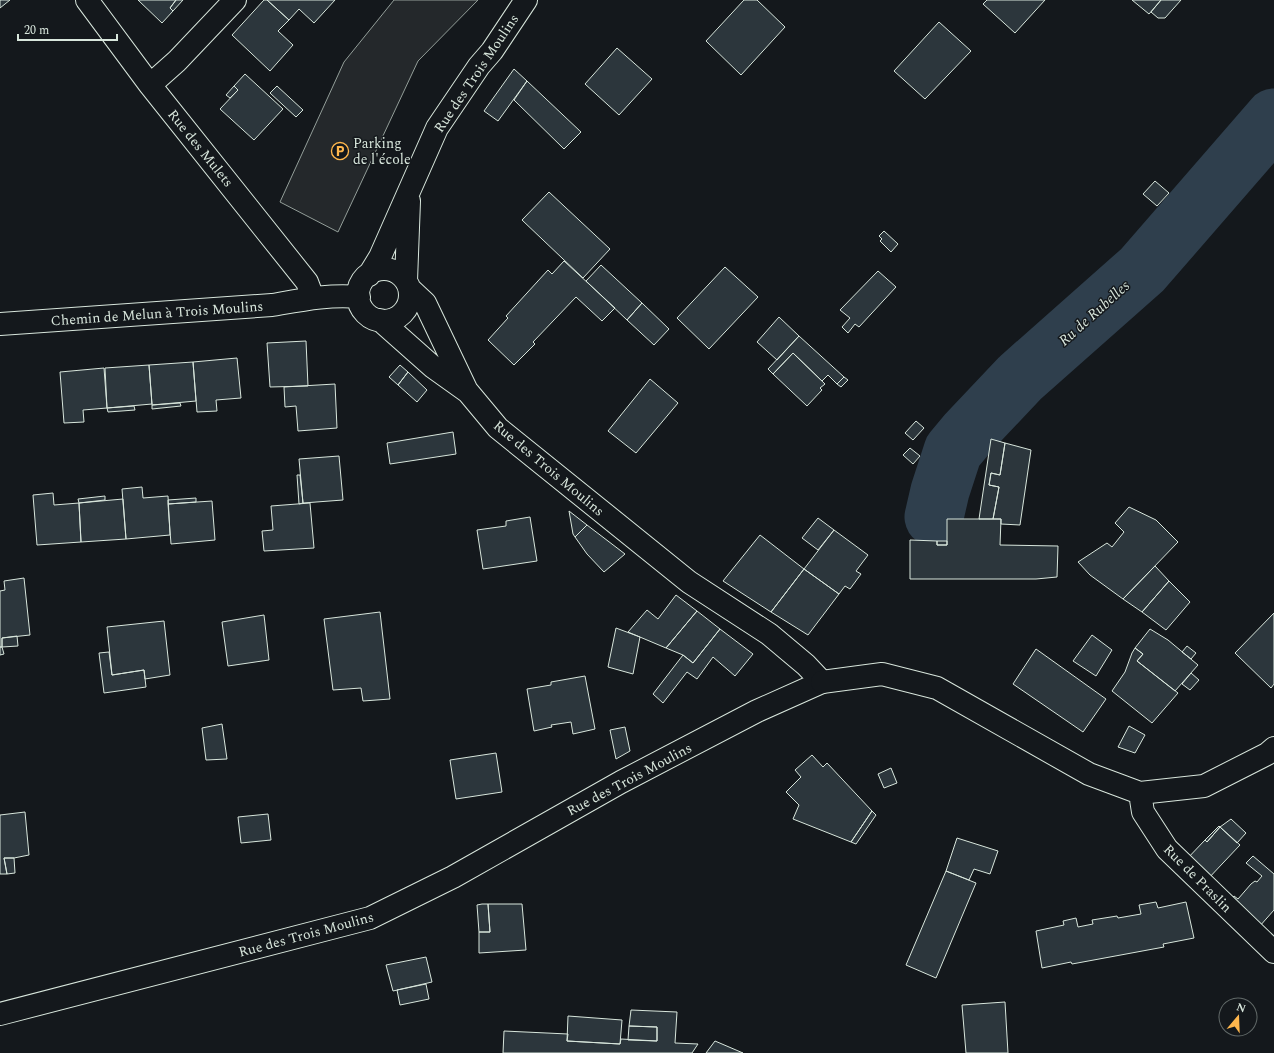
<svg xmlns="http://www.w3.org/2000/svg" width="1274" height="1053" viewBox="0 0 1274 1053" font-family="Spectral,serif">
  <rect width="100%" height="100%" fill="#14181c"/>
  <path fill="#24282b" stroke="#939e99" d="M 394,0 L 478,0 L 418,61 L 338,232 L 280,202 L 344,62 Z"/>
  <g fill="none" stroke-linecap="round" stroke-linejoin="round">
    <path stroke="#2f3f4d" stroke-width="59" d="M 934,517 L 940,491 L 953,451 L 968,433 L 1020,378 L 1142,270 L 1274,118"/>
  </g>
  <path fill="#2c363c" stroke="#d8e6dc" d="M 0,0 L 10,0 L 0,8 Z
    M 138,0 L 176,0 L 170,8 L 173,11 L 162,23 Z
    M 176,0 L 183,0 L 173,11 L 170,8 Z
    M 264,0 L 267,0 L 289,20 L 278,31 L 293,45 L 270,71 L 232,35 Z
    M 267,0 L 335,0 L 314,23 L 299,9 L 289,20 Z
    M 744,0 L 757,0 L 785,27 L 741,75 L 706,41 Z
    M 987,0 L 1045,0 L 1015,33 L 983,4 Z
    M 1132,0 L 1161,0 L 1149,14 Z
    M 1161,0 L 1181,0 L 1165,18 L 1158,18 L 1151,12 Z
    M 939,22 L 971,51 L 925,99 L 894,71 Z
    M 617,48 L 652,79 L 619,115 L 585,84 Z
    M 514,69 L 527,81 L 498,121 L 484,111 Z
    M 245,74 L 283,109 L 254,140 L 220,109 L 238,90 L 234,86 Z
    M 527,81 L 581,132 L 564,149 L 514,100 Z
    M 234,86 L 238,90 L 230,98 L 226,95 Z
    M 277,86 L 303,110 L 296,117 L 270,93 Z
    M 1155,181 L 1169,193 L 1157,206 L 1143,194 Z
    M 549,192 L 610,249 L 583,278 L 522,220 Z
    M 884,231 L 898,244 L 891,252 L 880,241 L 882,239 L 879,236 Z
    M 564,261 L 615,308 L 602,321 L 576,297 L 533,342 L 535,344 L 514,365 L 488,340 L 508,318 L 506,316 L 548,270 L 552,274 Z
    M 601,265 L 642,303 L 627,320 L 586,281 Z
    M 725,267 L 758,297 L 709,349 L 677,318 Z
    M 878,271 L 896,287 L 859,327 L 855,324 L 848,333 L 842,327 L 850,318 L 840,310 Z
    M 642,303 L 669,329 L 654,345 L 627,320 Z
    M 779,317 L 799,336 L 777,360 L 757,342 Z
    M 799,336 L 844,377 L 837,384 L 828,375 L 822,381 L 793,353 L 773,374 L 768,369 Z
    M 306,341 L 308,386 L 270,387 L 267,343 Z
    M 793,353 L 825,384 L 820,388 L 822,390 L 807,406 L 773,374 Z
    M 237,358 L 241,398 L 216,400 L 217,411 L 197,412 L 193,362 Z
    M 193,362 L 196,401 L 152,405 L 149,365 Z
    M 149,365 L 152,404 L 107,408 L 105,368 Z
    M 400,365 L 408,372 L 398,385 L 389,377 Z
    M 104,368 L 107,408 L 83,410 L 84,422 L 64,423 L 60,372 Z
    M 408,372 L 427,390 L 417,402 L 398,385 Z
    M 844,377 L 848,380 L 841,387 L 837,384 Z
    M 650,379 L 678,403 L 636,453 L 608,431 Z
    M 335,384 L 337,428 L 298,431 L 296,406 L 285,407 L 284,387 Z
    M 180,403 L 181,406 L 152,409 L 152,405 Z
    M 134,406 L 135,410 L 108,412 L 107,408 Z
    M 916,421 L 924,428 L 913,440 L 905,433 Z
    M 453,432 L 456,454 L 390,464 L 387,443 Z
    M 991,439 L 1005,443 L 1000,475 L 991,473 L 989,485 L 999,487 L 993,519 L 979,519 Z
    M 1005,443 L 1031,450 L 1020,525 L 1001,524 L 1001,519 L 993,519 L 999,487 L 989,485 L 991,473 L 1000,475 Z
    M 910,448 L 920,456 L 913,464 L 903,455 Z
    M 339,456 L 343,500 L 303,503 L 299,459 Z
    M 297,475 L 300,475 L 303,503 L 299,504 Z
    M 142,487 L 143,498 L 168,496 L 170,535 L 126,539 L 122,489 Z
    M 53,493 L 54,505 L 79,503 L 81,542 L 37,545 L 33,495 Z
    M 105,496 L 105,500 L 79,503 L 78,499 Z
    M 196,498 L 196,502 L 168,504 L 168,500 Z
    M 123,499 L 126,539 L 81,542 L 79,503 Z
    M 212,501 L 215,540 L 171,544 L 168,504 Z
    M 310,503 L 314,548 L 264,551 L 262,531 L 273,530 L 271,506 Z
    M 1129,507 L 1156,520 L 1178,542 L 1123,599 L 1090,575 L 1078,562 L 1107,543 L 1112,547 L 1124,532 L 1115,523 Z
    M 569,511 L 587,525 L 575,537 L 573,534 Z
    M 530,517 L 537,561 L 483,569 L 477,530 L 506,526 L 506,521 Z
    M 818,518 L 834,530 L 818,550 L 802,538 Z
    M 947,519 L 1001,519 L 1000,545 L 1058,546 L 1057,577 L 1036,579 L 910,579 L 910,540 L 937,541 L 937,545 L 947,545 Z
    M 587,525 L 625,554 L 604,572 L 587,554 L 575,537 Z
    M 834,530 L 868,555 L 856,571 L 861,574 L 850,589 L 845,586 L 839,594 L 804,569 Z
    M 760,535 L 804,569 L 771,612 L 723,581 Z
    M 937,541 L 947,541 L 947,545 L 937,545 Z
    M 1155,566 L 1169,581 L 1142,612 L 1123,599 Z
    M 804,569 L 839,594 L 808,635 L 771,612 Z
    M 24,578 L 30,635 L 2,638 L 2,647 L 0,647 L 0,591 L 5,590 L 4,581 Z
    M 1169,581 L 1190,602 L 1166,630 L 1142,612 Z
    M 676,595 L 697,611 L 666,648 L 628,632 L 647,610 L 658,619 Z
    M 697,611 L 720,629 L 693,663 L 683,655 L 666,648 Z
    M 380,612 L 390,699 L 363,701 L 361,688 L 333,690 L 324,619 Z
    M 1274,613 L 1274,684 L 1271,688 L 1235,653 Z
    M 264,615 L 269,660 L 228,666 L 222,622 Z
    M 164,621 L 170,675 L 145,679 L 144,670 L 112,675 L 107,627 Z
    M 616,628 L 640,637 L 633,674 L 608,667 Z
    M 720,629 L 753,654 L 735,676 L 713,657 L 697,679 L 687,672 L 663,703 L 653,694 L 683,655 L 693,663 Z
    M 1150,629 L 1168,640 L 1198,665 L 1175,691 L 1137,661 L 1143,654 L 1135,648 Z
    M 1092,635 L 1112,650 L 1096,676 L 1073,661 Z
    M 17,636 L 18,646 L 2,647 L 2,638 Z
    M 1187,646 L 1196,653 L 1191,659 L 1182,652 Z
    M 0,647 L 2,647 L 4,654 L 0,655 Z
    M 1135,648 L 1143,654 L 1137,661 L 1178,693 L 1152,723 L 1112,691 L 1125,672 L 1132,653 Z
    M 1036,649 L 1106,699 L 1083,732 L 1013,684 Z
    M 109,652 L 112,675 L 144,670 L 146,687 L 104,693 L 99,653 Z
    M 1191,673 L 1199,680 L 1190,690 L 1182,684 Z
    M 585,676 L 595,729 L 573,734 L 571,722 L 551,725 L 552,727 L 534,731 L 527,689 L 551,685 L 551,682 Z
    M 222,724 L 227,759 L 206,760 L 202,728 Z
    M 1129,726 L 1145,735 L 1135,753 L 1118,747 Z
    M 625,727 L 630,751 L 616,759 L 610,730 Z
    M 496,753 L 502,792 L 456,799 L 450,760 Z
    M 812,755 L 823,767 L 827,763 L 872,811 L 851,842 L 793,819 L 799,805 L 786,792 L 801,777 L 795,770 Z
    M 891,768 L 897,783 L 884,788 L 878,774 Z
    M 872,811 L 876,815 L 856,844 L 851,842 Z
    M 25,812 L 29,855 L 14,858 L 4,858 L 7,874 L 0,874 L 0,815 Z
    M 268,814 L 271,840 L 241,843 L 238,817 Z
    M 1231,819 L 1246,833 L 1237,843 L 1220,827 Z
    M 1219,826 L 1220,827 L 1207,842 L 1205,840 Z
    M 1220,827 L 1240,845 L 1206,881 L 1184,862 L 1205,840 L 1207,842 Z
    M 957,838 L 998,851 L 990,874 L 974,869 L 969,880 L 946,871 Z
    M 1253,856 L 1274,874 L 1274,910 L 1259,927 L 1229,902 L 1234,896 L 1238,899 L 1251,884 L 1255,881 L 1257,882 L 1262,876 L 1246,863 Z
    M 4,858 L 14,858 L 15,873 L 7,874 Z
    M 946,871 L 976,883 L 936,978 L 906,965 Z
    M 1156,902 L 1158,908 L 1186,902 L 1194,938 L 1163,944 L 1164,947 L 1072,964 L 1071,962 L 1042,968 L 1036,931 L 1064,925 L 1063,921 L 1076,918 L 1078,927 L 1093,924 L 1092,920 L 1117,916 L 1118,918 L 1141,914 L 1139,905 Z
    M 482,904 L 488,904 L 490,932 L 479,932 L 477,905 Z
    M 488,904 L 522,904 L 526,950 L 479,953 L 479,932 L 490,932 Z
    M 426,957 L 432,982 L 393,991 L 386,965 Z
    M 426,984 L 429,999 L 400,1005 L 397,990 Z
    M 1005,1002 L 1008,1053 L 966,1053 L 962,1005 Z
    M 631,1010 L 677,1012 L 675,1043 L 698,1044 L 692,1053 L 503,1053 L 504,1031 L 568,1034 L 567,1041 L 620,1044 L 621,1039 L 657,1041 L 657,1027 L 629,1026 Z
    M 568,1016 L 622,1020 L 620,1044 L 567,1041 Z
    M 629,1026 L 657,1027 L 657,1041 L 628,1040 Z
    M 715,1041 L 743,1053 L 706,1053 Z"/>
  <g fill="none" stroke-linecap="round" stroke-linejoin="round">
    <g stroke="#d8e6dc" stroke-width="24">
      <path id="minor" d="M 87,0 L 150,85 L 307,282 L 313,298
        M 150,85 L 177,61 L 235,0
        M358 295a26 26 0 1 1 52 0a26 26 0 1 1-52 0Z
        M 369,275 L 380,257 L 437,128 L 479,66 L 492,51 L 526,0
        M 406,281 L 409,201
        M 410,289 L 425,303 L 466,389
        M 0,324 L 272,305 C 301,300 330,294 359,297
        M 0,1014 L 370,918 L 453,877 L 621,782 L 757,711 L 822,682 L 806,665 L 769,634 L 689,582 L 498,428 L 468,392 L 433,367 L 380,320"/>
    </g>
    <g stroke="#d8e6dc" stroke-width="24">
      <path id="tertiary" d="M 822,682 L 882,674 L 937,688 L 1089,774 L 1140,793 L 1204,786 L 1267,754 L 1274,748
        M 1140,793 L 1143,812 L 1167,849 L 1274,952"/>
    </g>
    <use href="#minor" stroke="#14181c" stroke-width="22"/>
    <use href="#tertiary" stroke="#14181c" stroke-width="22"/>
  </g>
  <defs>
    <g id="parking-ring" transform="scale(0.9)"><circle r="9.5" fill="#14181c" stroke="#ffb74d" stroke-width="1.5"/><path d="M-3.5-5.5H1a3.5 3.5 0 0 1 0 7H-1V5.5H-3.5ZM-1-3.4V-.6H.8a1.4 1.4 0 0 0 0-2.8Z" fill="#ffb74d"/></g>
  </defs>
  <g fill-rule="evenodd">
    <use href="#parking-ring" x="340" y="151"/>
  </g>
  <g text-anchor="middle" stroke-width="3" stroke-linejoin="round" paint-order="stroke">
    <g font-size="14" fill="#d8e6dc" stroke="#14181c">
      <text transform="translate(476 73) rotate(-56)" y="5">Rue des Trois Moulins</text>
      <text transform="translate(201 148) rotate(51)" y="5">Rue des Mulets</text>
      <text transform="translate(157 313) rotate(-4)" y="5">Chemin de Melun à Trois Moulins</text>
      <text transform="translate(549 468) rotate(40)" y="5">Rue des Trois Moulins</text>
      <text transform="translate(629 779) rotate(-28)" y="5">Rue des Trois Moulins</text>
      <text transform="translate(1198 878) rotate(45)" y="5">Rue de Praslin</text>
      <text transform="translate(306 934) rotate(-15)" y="5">Rue des Trois Moulins</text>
    </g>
    <g font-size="14" fill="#d8e6dc" stroke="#14181c" text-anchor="start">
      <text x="353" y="148">Parking<tspan x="353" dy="16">de l'école</tspan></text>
    </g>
    <g font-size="15" font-style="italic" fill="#d8e6dc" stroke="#14181c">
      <text transform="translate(1094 313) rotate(-42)" y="5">Ru de Rubelles</text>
    </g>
  </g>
  <g transform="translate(1238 1017) rotate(19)"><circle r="19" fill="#14181c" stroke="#626a69"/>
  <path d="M0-3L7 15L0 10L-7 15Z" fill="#ffb74d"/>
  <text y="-6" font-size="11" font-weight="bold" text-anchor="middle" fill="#d8e6dc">N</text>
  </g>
  <path d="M18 34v6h99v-6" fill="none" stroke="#d8e6dc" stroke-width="2"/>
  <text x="24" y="34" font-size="12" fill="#d8e6dc" stroke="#14181c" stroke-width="3" paint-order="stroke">20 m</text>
</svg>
